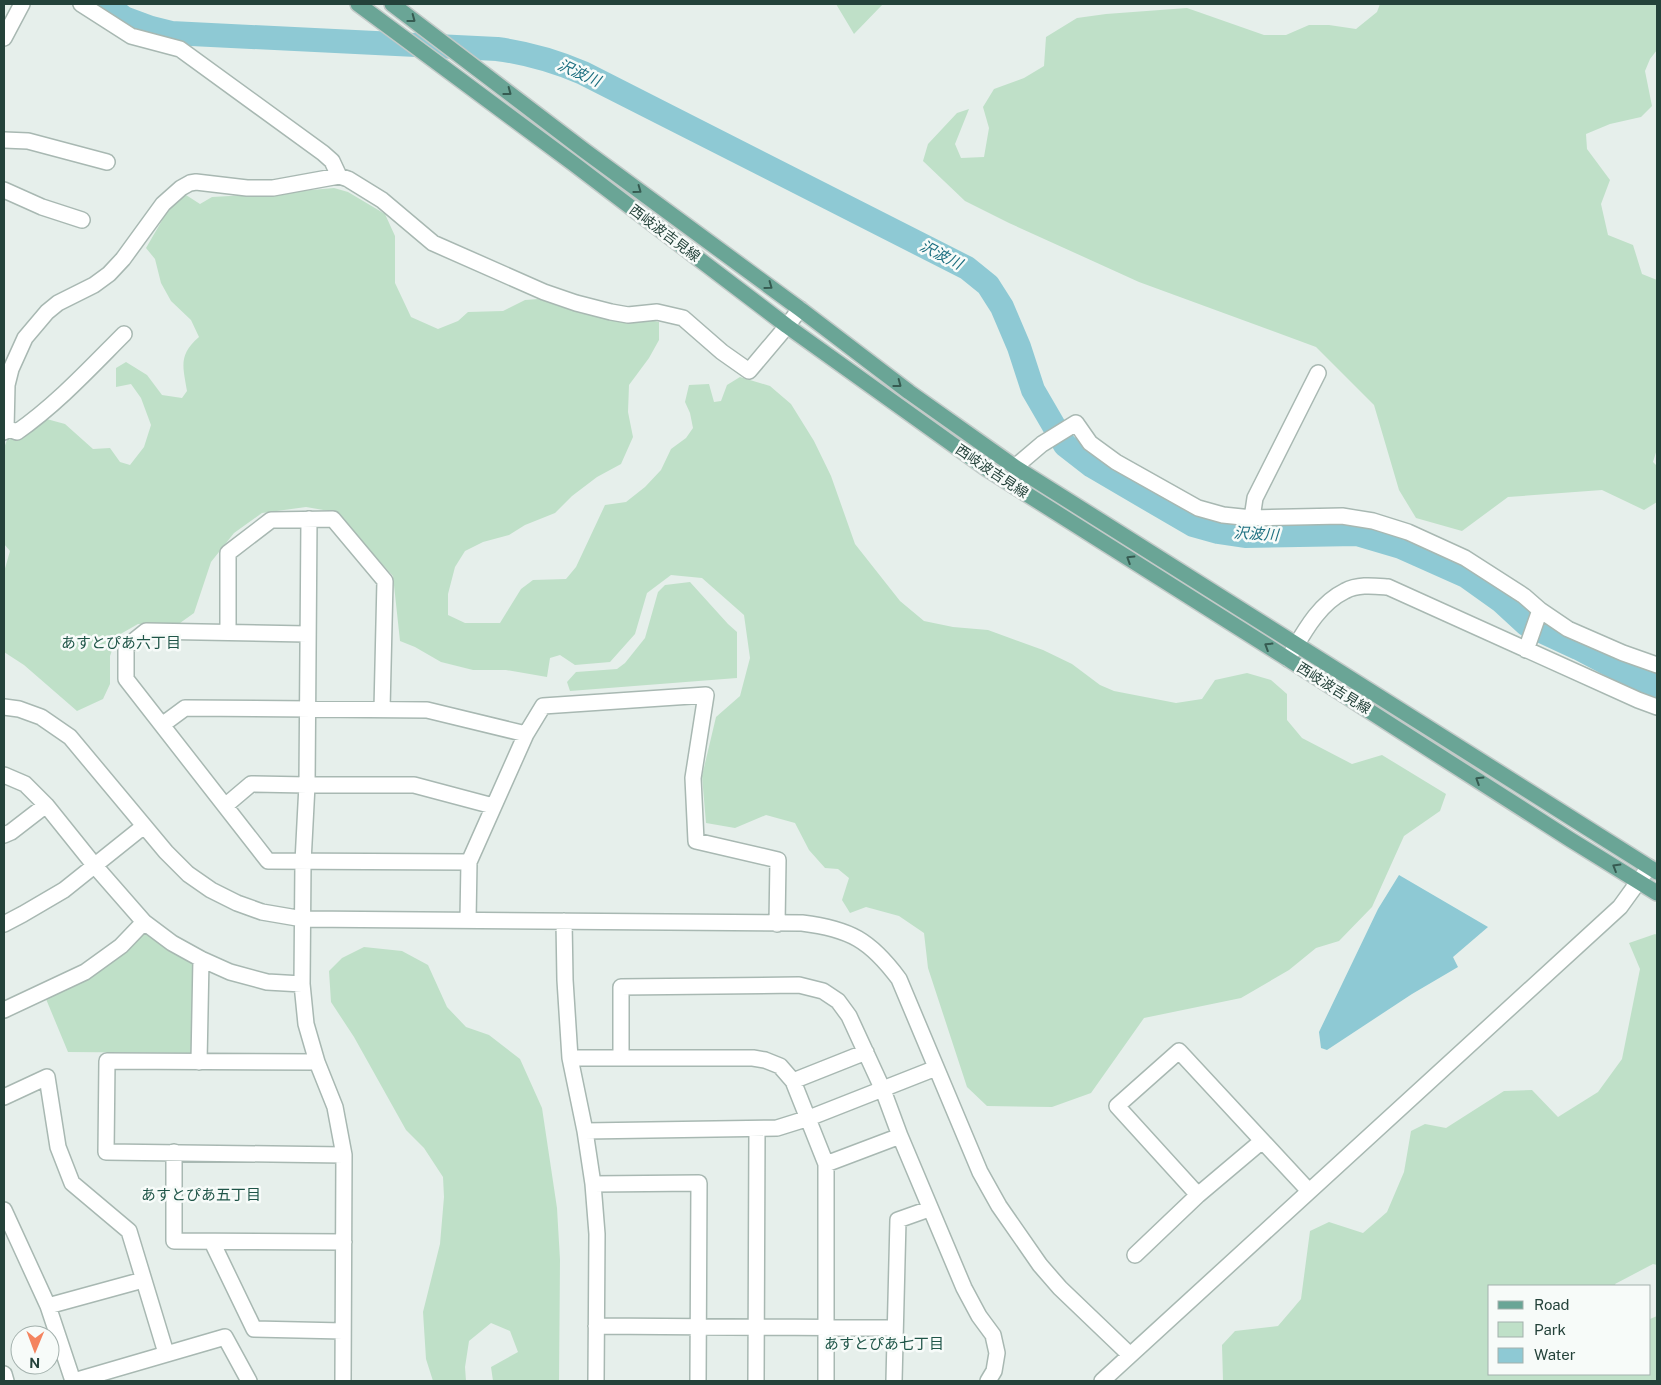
<svg xmlns="http://www.w3.org/2000/svg" width="1661" height="1385" viewBox="0 0 1661 1385" font-family="'Public Sans','Noto Sans JP',sans-serif">
  <rect width="100%" height="100%" fill="#e6efeb"/>
  <path fill="#bfe0c8" d="M 836,4 L 883,4 L 854,34 Z
    M 1380,4 L 1657,4 L 1657,50 L 1650,59 L 1645,71 L 1652,106 L 1641,117 L 1610,124 L 1586,134 L 1587,149 L 1610,180 L 1601,204 L 1608,235 L 1633,245 L 1642,274 L 1657,280 L 1657,449 L 1653,462 L 1657,466 L 1657,502 L 1644,510 L 1602,490 L 1508,497 L 1462,531 L 1416,518 L 1399,490 L 1374,405 L 1316,347 L 1139,282 L 1009,223 L 965,201 L 923,161 L 928,144 L 957,113 L 969,109 L 955,144 L 961,158 L 984,157 L 989,128 L 983,107 L 994,89 L 1024,78 L 1044,66 L 1046,37 L 1077,18 L 1106,14 L 1187,8 L 1264,35 L 1286,35 L 1309,25 L 1329,25 L 1356,29 L 1377,12 Z
    M 334,188 L 348,192 L 385,214 L 395,236 L 395,283 L 411,317 L 438,329 L 458,321 L 468,312 L 503,311 L 525,300 L 538,299 L 580,313 L 617,321 L 647,319 L 659,322 L 659,340 L 649,358 L 629,385 L 628,412 L 633,437 L 621,464 L 597,477 L 572,496 L 555,513 L 525,525 L 509,535 L 483,542 L 465,551 L 455,567 L 448,594 L 448,615 L 465,623 L 500,623 L 521,589 L 533,580 L 566,579 L 576,567 L 605,505 L 626,502 L 645,487 L 661,470 L 671,449 L 686,438 L 693,428 L 690,413 L 685,402 L 689,385 L 709,384 L 714,402 L 721,401 L 727,385 L 740,377 L 770,386 L 791,404 L 814,441 L 831,476 L 855,544 L 900,601 L 924,621 L 953,627 L 988,630 L 1043,650 L 1072,664 L 1100,685 L 1114,691 L 1176,703 L 1202,699 L 1215,680 L 1247,673 L 1271,680 L 1287,694 L 1287,720 L 1302,738 L 1352,764 L 1382,755 L 1446,794 L 1440,811 L 1404,836 L 1372,907 L 1339,941 L 1316,948 L 1289,970 L 1241,998 L 1144,1018 L 1091,1093 L 1052,1107 L 987,1106 L 967,1087 L 928,968 L 924,933 L 899,916 L 866,907 L 850,913 L 842,900 L 849,878 L 838,869 L 825,868 L 809,850 L 795,823 L 766,815 L 735,828 L 706,823 L 702,776 L 716,717 L 740,696 L 750,658 L 744,615 L 702,578 L 671,575 L 647,593 L 635,634 L 610,662 L 575,665 L 560,655 L 550,658 L 547,677 L 506,670 L 473,670 L 441,662 L 415,647 L 400,641 L 393,576 L 335,512 L 306,507 L 262,513 L 234,533 L 211,562 L 194,613 L 180,623 L 138,624 L 117,636 L 110,656 L 110,684 L 103,699 L 77,711 L 24,665 L 4,652 L 4,572 L 10,551 L 4,544 L 4,448 L 7,440 L 21,436 L 43,418 L 65,424 L 93,449 L 110,448 L 120,462 L 130,465 L 144,447 L 151,425 L 141,398 L 131,384 L 116,387 L 116,368 L 126,362 L 147,375 L 162,395 L 182,398 L 187,391 C 183,367 178,355 199,337 L 191,320 L 171,301 L 161,283 L 155,259 L 146,248 L 171,205 L 186,195 L 200,204 L 212,197 L 266,194 Z
    M 690,582 L 728,624 L 737,632 L 737,678 L 570,691 L 567,682 L 576,672 L 617,669 L 625,663 L 645,638 L 658,592 L 665,585 Z
    M 144,931 L 193,961 L 193,1053 L 68,1052 L 46,999 Z
    M 1655,934 L 1657,935 L 1657,1265 L 1653,1264 L 1615,1284 L 1616,1286 L 1490,1286 L 1490,1374 L 1650,1374 L 1650,1319 L 1657,1316 L 1657,1381 L 1223,1381 L 1222,1345 L 1235,1331 L 1278,1326 L 1301,1299 L 1310,1231 L 1329,1222 L 1363,1233 L 1387,1212 L 1404,1172 L 1411,1131 L 1425,1124 L 1446,1128 L 1504,1091 L 1532,1090 L 1558,1117 L 1598,1092 L 1622,1059 L 1640,969 L 1629,943 Z
    M 364,947 L 402,951 L 428,965 L 447,1007 L 466,1027 L 489,1035 L 520,1059 L 542,1108 L 557,1208 L 560,1260 L 559,1381 L 493,1381 L 491,1367 L 518,1352 L 510,1331 L 491,1323 L 469,1341 L 465,1367 L 466,1381 L 433,1381 L 426,1359 L 423,1312 L 440,1244 L 444,1197 L 443,1177 L 424,1148 L 406,1130 L 354,1037 L 331,1002 L 329,971 L 342,958 Z"/>
  <path fill="#8ec9d4" d="M 1399,875 L 1488,927 L 1453,957 L 1458,967 L 1412,994 L 1327,1050 L 1321,1048 L 1319,1032 L 1378,909 Z"/>
  <g fill="none" stroke-linecap="round" stroke-linejoin="round">
    <path stroke="#8ec9d4" stroke-width="24" d="M 106,4 L 124,18 L 151,28 L 171,33 L 497,49 C 527,53 555,61 583,73 L 967,268 L 988,285 L 1002,307 L 1019,347 L 1033,390 L 1065,445 L 1092,466 L 1193,525 L 1218,532 L 1245,536 L 1357,534 L 1401,547 L 1466,576 L 1501,601 L 1526,624 L 1578,648 L 1633,677 L 1657,685"/>
    <g stroke="#a8b8b2" stroke-width="18">
      <path id="minor" d="M 81,4 L 131,36 L 180,49 L 323,153 L 332,161 L 339,176
        M 4,38 L 22,4
        M 4,140 L 28,141 L 107,162
        M 4,190 L 42,207 L 82,220
        M 6,428 L 17,432 C 57,404 90,368 124,334
        M 4,432 L 6,429 L 7,385 L 11,369 L 25,338 L 47,312 L 58,303 L 94,285 L 109,274 L 123,259 L 163,204 L 181,188 L 190,183 L 196,182 L 247,188 L 273,188 L 339,176 L 348,179 L 382,200 L 433,243 L 544,292 L 576,303 L 611,312 L 628,315 L 657,312 L 683,318 L 722,352 L 749,371 L 787,326 L 800,309
        M 1015,467 L 1042,444 L 1076,423 L 1090,443 L 1116,462 L 1198,508 L 1223,515 L 1252,518 L 1342,516 L 1373,521 L 1408,532 L 1465,558 L 1524,596 L 1540,610 L 1568,629 L 1623,653 L 1657,665
        M 1252,518 L 1255,498 L 1318,373
        M 309,519 L 307,785 L 303,862 L 302,984 L 306,1024 L 317,1062 L 335,1107 L 344,1155 L 343,1381
        M 228,632 L 228,553 L 271,520 L 333,519 L 385,581 L 382,709
        M 307,634 L 146,631 L 126,647 L 126,679 L 268,861 L 469,862
        M 1526,650 L 1540,610
        M 1288,659 C 1303,634 1318,604 1345,591 C 1358,584 1374,586 1388,587 L 1638,700 L 1657,707
        M 4,707 L 19,709 L 41,717 L 70,737 L 166,852 L 188,874 L 211,890 L 237,903 L 262,912 L 303,919 L 802,923 C 850,929 870,940 899,979 L 980,1172 L 999,1206 L 1040,1265 L 1060,1288 L 1130,1355
        M 162,725 L 185,708 L 427,710 L 526,734
        M 4,775 L 25,784 L 46,805 L 95,866 L 144,922 L 172,943 L 201,959 L 230,972 L 267,982 L 302,984
        M 225,806 L 251,784 L 307,785 L 414,785 L 493,806
        M 4,835 L 11,832 L 46,805
        M 468,920 L 469,862 L 526,734 L 543,706 L 706,695 L 693,778 L 696,841 L 778,860 L 777,924
        M 564,921 L 565,980 L 570,1058 L 585,1131 L 593,1184 L 597,1234 L 596,1381
        M 4,924 L 23,914 L 64,890 L 144,826
        M 4,1010 L 85,972 L 121,946 L 144,922
        M 570,1058 L 753,1058 L 765,1060 L 780,1066 L 793,1081 L 826,1164 L 826,1381
        M 621,1058 L 621,987 L 799,985 L 823,991 L 838,1001 L 849,1016 L 883,1090 L 900,1136
        M 199,1062 L 201,959
        M 317,1062 L 107,1061 L 106,1152 L 344,1155
        M 793,1081 L 866,1052
        M 4,1097 L 47,1077 L 58,1147 L 72,1183 L 129,1231 L 166,1353
        M 585,1131 L 777,1128 L 809,1118 L 936,1068
        M 174,1152 L 174,1241 L 344,1242
        M 826,1164 L 900,1136 L 964,1288 L 979,1316 L 993,1335 L 997,1353 L 994,1371 L 988,1381
        M 593,1184 L 699,1183 L 698,1381
        M 1198,1195 L 1117,1106 L 1179,1051 L 1309,1191
        M 4,1210 L 48,1306 L 73,1381
        M 212,1242 L 254,1329 L 343,1331
        M 1135,1255 L 1198,1195 L 1262,1141
        M 48,1306 L 143,1280
        M 596,1326 L 894,1328
        M 4,1374 L 6,1381
        M 74,1381 L 225,1337 L 249,1381
        M 756,1381 L 757,1129
        M 894,1381 L 898,1220 L 929,1209
        M 1102,1381 L 1620,907 L 1649,867"/>
    </g>
    <g stroke="#c2cac8" stroke-width="18">
      <path id="major" d="M 358,4 L 574,164 L 787,326 L 987,469 L 1288,659 L 1571,840 L 1657,893
        M 392,4 L 585,151 L 800,309 L 909,392 L 1015,467 L 1657,872"/>
    </g>
    <use href="#minor" stroke="#fff" stroke-width="15"/>
    <use href="#major" stroke="#6aa596" stroke-width="15"/>
  </g>
  <defs><path id="oneway-chevron" d="M-2-3.5L2.5 0L-2 3.5" fill="none" stroke-width="1.6" stroke-linecap="round" stroke-linejoin="round" transform="scale(1.25)"/></defs>
  <g stroke="#365b51">
    <use href="#oneway-chevron" transform="translate(412 19) rotate(37)"/>
    <use href="#oneway-chevron" transform="translate(508 92) rotate(37)"/>
    <use href="#oneway-chevron" transform="translate(638 190) rotate(36)"/>
    <use href="#oneway-chevron" transform="translate(769 286) rotate(36)"/>
    <use href="#oneway-chevron" transform="translate(898 384) rotate(37)"/>
    <use href="#oneway-chevron" transform="translate(1130 559) rotate(-148)"/>
    <use href="#oneway-chevron" transform="translate(1268 646) rotate(-148)"/>
    <use href="#oneway-chevron" transform="translate(1479 780) rotate(-148)"/>
    <use href="#oneway-chevron" transform="translate(1616 867) rotate(-149)"/>
  </g>
  <g text-anchor="middle" stroke-width="5" stroke-linejoin="round" paint-order="stroke">
    <g font-size="14" fill="#24423a" stroke="#f7fbf9">
      <text transform="translate(665 233) rotate(37)" y="5">西岐波吉見線</text>
      <text transform="translate(992 471) rotate(34)" y="5">西岐波吉見線</text>
      <text transform="translate(1334 688) rotate(32)" y="5">西岐波吉見線</text>
    </g>
    <g font-size="15" font-style="italic" fill="#1c6f80" stroke="#f7fbf9">
      <text transform="translate(579 73) rotate(24)" y="5">沢波川</text>
      <text transform="translate(941 255) rotate(27)" y="5">沢波川</text>
      <text transform="translate(1256 534) rotate(3)" y="5">沢波川</text>
    </g>
    <g font-size="15" fill="#1f5548" stroke="#f7fbf9">
      <text x="121" y="648">あすとぴあ六丁目</text>
      <text x="201" y="1200">あすとぴあ五丁目</text>
      <text x="884" y="1349">あすとぴあ七丁目</text>
    </g>
  </g>
  <rect width="1661" height="1385" fill="none" stroke="#24423a" stroke-width="10"/>
  <rect x="1488" y="1285" width="162" height="90" fill="#f7fbf9" stroke="#a3b1ad"/>
  <rect x="1498" y="1301" width="25" height="8" fill="#6aa596" stroke="#a3b1ad"/>
  <text x="1534" y="1310" font-size="15" fill="#24423a">Road</text>
  <rect x="1498" y="1322" width="25" height="15" fill="#bfe0c8" stroke="#a3b1ad"/>
  <text x="1534" y="1335" font-size="15" fill="#24423a">Park</text>
  <rect x="1498" y="1348" width="25" height="15" fill="#8ec9d4" stroke="#a3b1ad"/>
  <text x="1534" y="1360" font-size="15" fill="#24423a">Water</text>
  <g transform="translate(35 1350) rotate(181)"><circle r="24" fill="#f7fbf9" stroke="#a3b1ad"/>
  <path d="M0-4L9 19L0 12L-9 19Z" fill="#f4845f"/>
  <text y="-8" font-size="14" font-weight="bold" text-anchor="middle" fill="#24423a">N</text>
  </g>
</svg>
